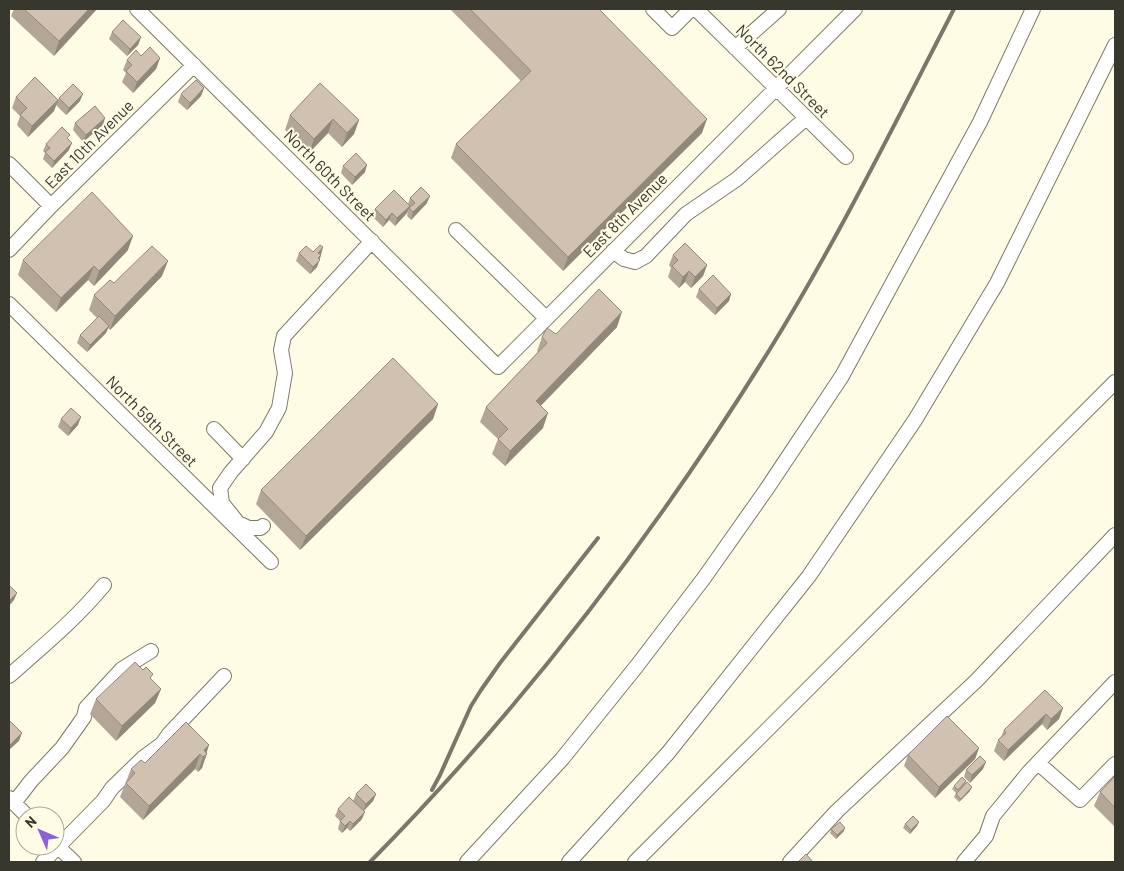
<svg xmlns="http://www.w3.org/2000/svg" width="1124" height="871" viewBox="0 0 1124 871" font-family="Barlow,sans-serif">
  <rect width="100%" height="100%" fill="#fefce5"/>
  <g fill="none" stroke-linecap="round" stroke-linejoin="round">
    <g stroke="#7c7a66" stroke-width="16">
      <path id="minor" d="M 137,9 L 498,367 L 855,9
        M 653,9 L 672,28 L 691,9
        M 696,9 L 846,157
        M 735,48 L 779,9
        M 9,164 L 51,206
        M 456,230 L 546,318
        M 9,250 L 51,206 L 194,65
        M 613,251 L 624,259 L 635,262 L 646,256 L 686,214 L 737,179 L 806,118
        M 9,304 L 271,562
        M 214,429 L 243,459
        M 263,526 L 260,528 L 249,528 L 238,523 L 222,503 L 220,488 L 231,472 L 266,432 L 279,408 L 285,373 L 281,350 L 284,336 L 372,241
        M 9,676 C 42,647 76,619 104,585
        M 1038,763 L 1080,800 L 1115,764
        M 9,798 L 27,816
        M 14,803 L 31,781 L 62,748 L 84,717 L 86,708 L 122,669 L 151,651
        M 55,844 L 74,862
        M 43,862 L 103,801 L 112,788 L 143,758 L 162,744 L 169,734 L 224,676
        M 467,862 L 562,759 L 636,667 L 704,578 L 766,490 L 842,376 L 980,122 L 1033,9
        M 569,862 L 668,753 L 809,576 L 915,420 L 997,283 L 1115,45
        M 635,862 L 1115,382
        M 790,862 L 837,811 L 976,681 L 1115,535
        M 964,862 L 986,836 L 993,816 L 1029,772 L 1115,682"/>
    </g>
    <use href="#minor" stroke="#fff" stroke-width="14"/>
    <path stroke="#7a786b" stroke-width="4" d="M 432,790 L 440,775 L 471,706 L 481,690 L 500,663 L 598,538
      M 370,862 C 522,708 656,533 770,349 C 838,239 895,123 954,9"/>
  </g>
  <path fill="#b4a697" d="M 14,9 L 97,9 L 54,56 L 11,16 Z
    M 450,9 L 601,9 L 600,10 L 702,133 L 563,271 L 451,158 L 456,144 L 521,81 Z
    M 112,32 L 141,37 L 138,45 L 127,56 L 109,39 Z
    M 141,56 L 160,58 L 156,69 L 133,93 L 122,82 L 126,73 L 123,70 L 127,60 Z
    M 204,88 L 201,96 L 187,110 L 178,102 L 181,94 Z
    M 16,97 L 58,100 L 59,98 L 80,101 L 66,115 L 56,105 L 54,111 L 28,137 L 17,125 L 20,116 L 12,108 Z
    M 290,115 L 359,120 L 354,134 L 342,147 L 328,133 L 309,153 L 285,130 Z
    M 75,123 L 103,125 L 83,142 L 73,130 Z
    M 68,140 L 69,150 L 52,168 L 43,159 L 45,153 L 43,151 L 46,144 Z
    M 343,166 L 365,172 L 352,185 L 341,173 Z
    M 410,198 L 427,203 L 411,220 L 407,216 L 409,207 L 407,213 L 395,226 L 389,220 L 383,227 L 372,216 L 375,209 L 408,204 Z
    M 128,250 L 94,286 L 88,280 L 56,312 L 18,275 L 23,260 Z
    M 313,252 L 321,255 L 317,267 L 310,274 L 296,261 L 299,253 Z
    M 673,255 L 707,265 L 703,276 L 691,288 L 685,282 L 679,288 L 668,277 L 671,268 L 669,265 Z
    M 162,276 L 110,330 L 108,328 L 106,333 L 87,352 L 77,343 L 80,335 L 97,318 L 89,310 L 94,295 L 114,283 Z
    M 699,289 L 731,294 L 729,301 L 715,315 L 696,297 Z
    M 617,327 L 540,406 L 543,428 L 505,466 L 492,454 L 498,439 L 480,422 L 486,407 L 538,352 L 537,351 L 542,337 Z
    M 438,404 L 433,419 L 300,550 L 256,504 L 261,490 Z
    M 61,419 L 78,425 L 68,436 L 58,427 Z
    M 152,680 L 161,689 L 155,703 L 116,741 L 90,714 L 96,699 Z
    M 1045,690 L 1063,708 L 1059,719 L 1047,730 L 1042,724 L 1004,761 L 994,751 L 998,740 L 1001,737 L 1004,730 Z
    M 979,748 L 975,759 L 935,798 L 904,766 L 908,755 Z
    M 206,753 L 207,754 L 202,768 L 198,772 L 195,769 L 143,820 L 120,797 L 131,769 L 145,763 Z
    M 983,769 L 970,783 L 964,777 L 966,770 Z
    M 1115,776 L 1115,827 L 1094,806 L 1100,792 Z
    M 966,781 L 965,784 L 970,791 L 959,802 L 954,797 L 956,793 L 952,789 L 954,786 Z
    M 356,794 L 376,794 L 373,801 L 364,811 L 362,819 L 350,831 L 347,828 L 342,833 L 338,829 L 340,821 L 335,816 L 338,809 L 353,801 Z
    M 905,824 L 917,826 L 910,834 L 903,828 Z
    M 831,829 L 844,831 L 836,839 L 830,833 Z"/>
  <path fill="#92877b" d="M 89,9 L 97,9 L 54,56 L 59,41 Z
    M 141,37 L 138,45 L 127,56 L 130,49 Z
    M 160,58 L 156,69 L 133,93 L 137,82 Z
    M 204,88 L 201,96 L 187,110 L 190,103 Z
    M 83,94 L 80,101 L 66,115 L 69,108 Z
    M 58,100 L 54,111 L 28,137 L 32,126 Z
    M 105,118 L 103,125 L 83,142 L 86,135 Z
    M 333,119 L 328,133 L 309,153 L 314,139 Z
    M 707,119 L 702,133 L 563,271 L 568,257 Z
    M 359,120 L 354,134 L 342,147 L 347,133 Z
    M 72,143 L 69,150 L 52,168 L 54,161 Z
    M 367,165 L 365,172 L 352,185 L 355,177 Z
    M 430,196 L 427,203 L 411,220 L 413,212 Z
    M 410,206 L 407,213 L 395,226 L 397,218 Z
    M 392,213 L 389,220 L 383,227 L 386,220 Z
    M 133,236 L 128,250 L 94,286 L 99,271 Z
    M 323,247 L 321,255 L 318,253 Z
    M 321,255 L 317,267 L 310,274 L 313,267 L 318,258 Z
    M 168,261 L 162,276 L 110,330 L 115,316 Z
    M 707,265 L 703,276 L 691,288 L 695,277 Z
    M 94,266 L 88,280 L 56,312 L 61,298 Z
    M 689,271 L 685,282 L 679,288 L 683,277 Z
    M 731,294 L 729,301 L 715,315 L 717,308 Z
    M 622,312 L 617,327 L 531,416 L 536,401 Z
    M 109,326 L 106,333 L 87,352 L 90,345 Z
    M 438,404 L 433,419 L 300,550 L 306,536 Z
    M 548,413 L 543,428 L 505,466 L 510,451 Z
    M 81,417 L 78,425 L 68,436 L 71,428 Z
    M 17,593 L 14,600 L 9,606 L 9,601 Z
    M 161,689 L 155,703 L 116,741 L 122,726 Z
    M 1063,708 L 1059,719 L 1047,730 L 1051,719 Z
    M 1046,714 L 1042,724 L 1004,761 L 1008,750 Z
    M 22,733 L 19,741 L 9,750 L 9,746 Z
    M 209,745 L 202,768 L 198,772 L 203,757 L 204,750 Z
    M 979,748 L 975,759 L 935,798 L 939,787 Z
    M 200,754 L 195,769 L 143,820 L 149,806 Z
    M 986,762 L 983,769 L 970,783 L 972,775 Z
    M 972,787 L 970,791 L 959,802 L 961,799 Z
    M 376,794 L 373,801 L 363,811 L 366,804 Z
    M 365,812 L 362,819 L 350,831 L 353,824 Z
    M 350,821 L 347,828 L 342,833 L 345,826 Z
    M 919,822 L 917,826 L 910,834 L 911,830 Z
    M 845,828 L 844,831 L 836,839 L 837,835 Z"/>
  <path fill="#d1c1b0" stroke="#92877b" d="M 24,9 L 89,9 L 59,41 Z
    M 470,9 L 599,9 L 707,119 L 568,257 L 456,144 L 531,71 Z
    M 123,20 L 141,37 L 130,49 L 112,32 Z
    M 150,47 L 160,58 L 137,82 L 126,71 L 132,65 L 127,60 L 136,50 L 141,56 Z
    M 35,77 L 58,100 L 32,126 L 20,115 L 27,108 L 16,97 Z
    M 196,80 L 204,88 L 190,103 L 181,94 Z
    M 320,83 L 359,120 L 347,133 L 333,119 L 314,139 L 290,115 Z
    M 73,84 L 83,94 L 69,108 L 59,98 Z
    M 95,106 L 105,118 L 86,135 L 75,123 Z
    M 62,127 L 70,135 L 67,138 L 72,143 L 54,161 L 45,152 L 50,148 L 46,144 Z
    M 356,153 L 367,165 L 355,177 L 343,166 Z
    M 421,187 L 430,196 L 413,212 L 409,208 L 415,203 L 410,198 Z
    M 394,190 L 410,206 L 397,218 L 392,213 L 386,220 L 375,209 Z
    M 92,192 L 133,236 L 99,271 L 94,266 L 61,298 L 23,260 Z
    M 685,243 L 707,265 L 695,277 L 689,271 L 683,277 L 672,266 L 678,260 L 673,255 Z
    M 320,245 L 323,247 L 318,253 L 321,255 L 318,258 L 320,260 L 313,267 L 299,253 L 306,246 L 313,252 Z
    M 152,246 L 168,261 L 115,316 L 94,295 L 110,280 L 114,283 Z
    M 713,275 L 731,294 L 717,308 L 699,289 Z
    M 599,289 L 622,312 L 536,401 L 548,413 L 510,451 L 498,439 L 508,429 L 486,407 L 547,343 L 542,337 L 547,328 L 556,334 Z
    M 99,316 L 109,326 L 90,345 L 80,335 Z
    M 393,358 L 438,404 L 306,536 L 261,490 Z
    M 71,408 L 81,417 L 71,428 L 61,419 Z
    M 9,585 L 17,593 L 9,601 Z
    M 135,662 L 143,670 L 146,667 L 153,674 L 150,678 L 161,689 L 122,726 L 96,699 Z
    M 1045,690 L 1063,708 L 1051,719 L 1046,714 L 1008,750 L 998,740 L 1006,733 L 1004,730 Z
    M 947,716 L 979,748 L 939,787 L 908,755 Z
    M 9,720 L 22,733 L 9,746 Z
    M 186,722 L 209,745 L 204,750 L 207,754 L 203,757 L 200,754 L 149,806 L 126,783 L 135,773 L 131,769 L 141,760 L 145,763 Z
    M 980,756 L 986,762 L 972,775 L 966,770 Z
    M 1115,776 L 1115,808 L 1100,792 Z
    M 962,777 L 966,781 L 958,790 L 954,786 Z
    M 967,782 L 972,787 L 961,799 L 956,794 Z
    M 366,784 L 376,794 L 366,804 L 356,794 Z
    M 349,797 L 365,812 L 353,824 L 350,821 L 345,826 L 340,821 L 345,816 L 338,809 Z
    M 913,816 L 919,822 L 911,830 L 905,824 Z
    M 840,822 L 845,828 L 837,835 L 831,829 Z
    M 806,854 L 813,862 L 798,862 Z"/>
  <g text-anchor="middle" stroke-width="4" stroke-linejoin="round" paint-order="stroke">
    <g font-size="16" fill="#38372e" stroke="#fefce5">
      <text transform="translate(783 71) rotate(45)" y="6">North 62nd Street</text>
      <text transform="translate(89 144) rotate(-45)" y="6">East 10th Avenue</text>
      <text transform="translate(330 175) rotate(45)" y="6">North 60th Street</text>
      <text transform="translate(625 215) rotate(-45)" y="6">East 8th Avenue</text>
      <text transform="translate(152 421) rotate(45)" y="6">North 59th Street</text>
    </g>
  </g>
  <rect width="1124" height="871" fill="none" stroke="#38372e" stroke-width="20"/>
  <g transform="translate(40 831) rotate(315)"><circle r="24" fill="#fefce5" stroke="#afad9c"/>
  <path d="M0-4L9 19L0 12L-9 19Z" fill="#8b60da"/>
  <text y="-8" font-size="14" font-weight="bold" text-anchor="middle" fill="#38372e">N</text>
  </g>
</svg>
